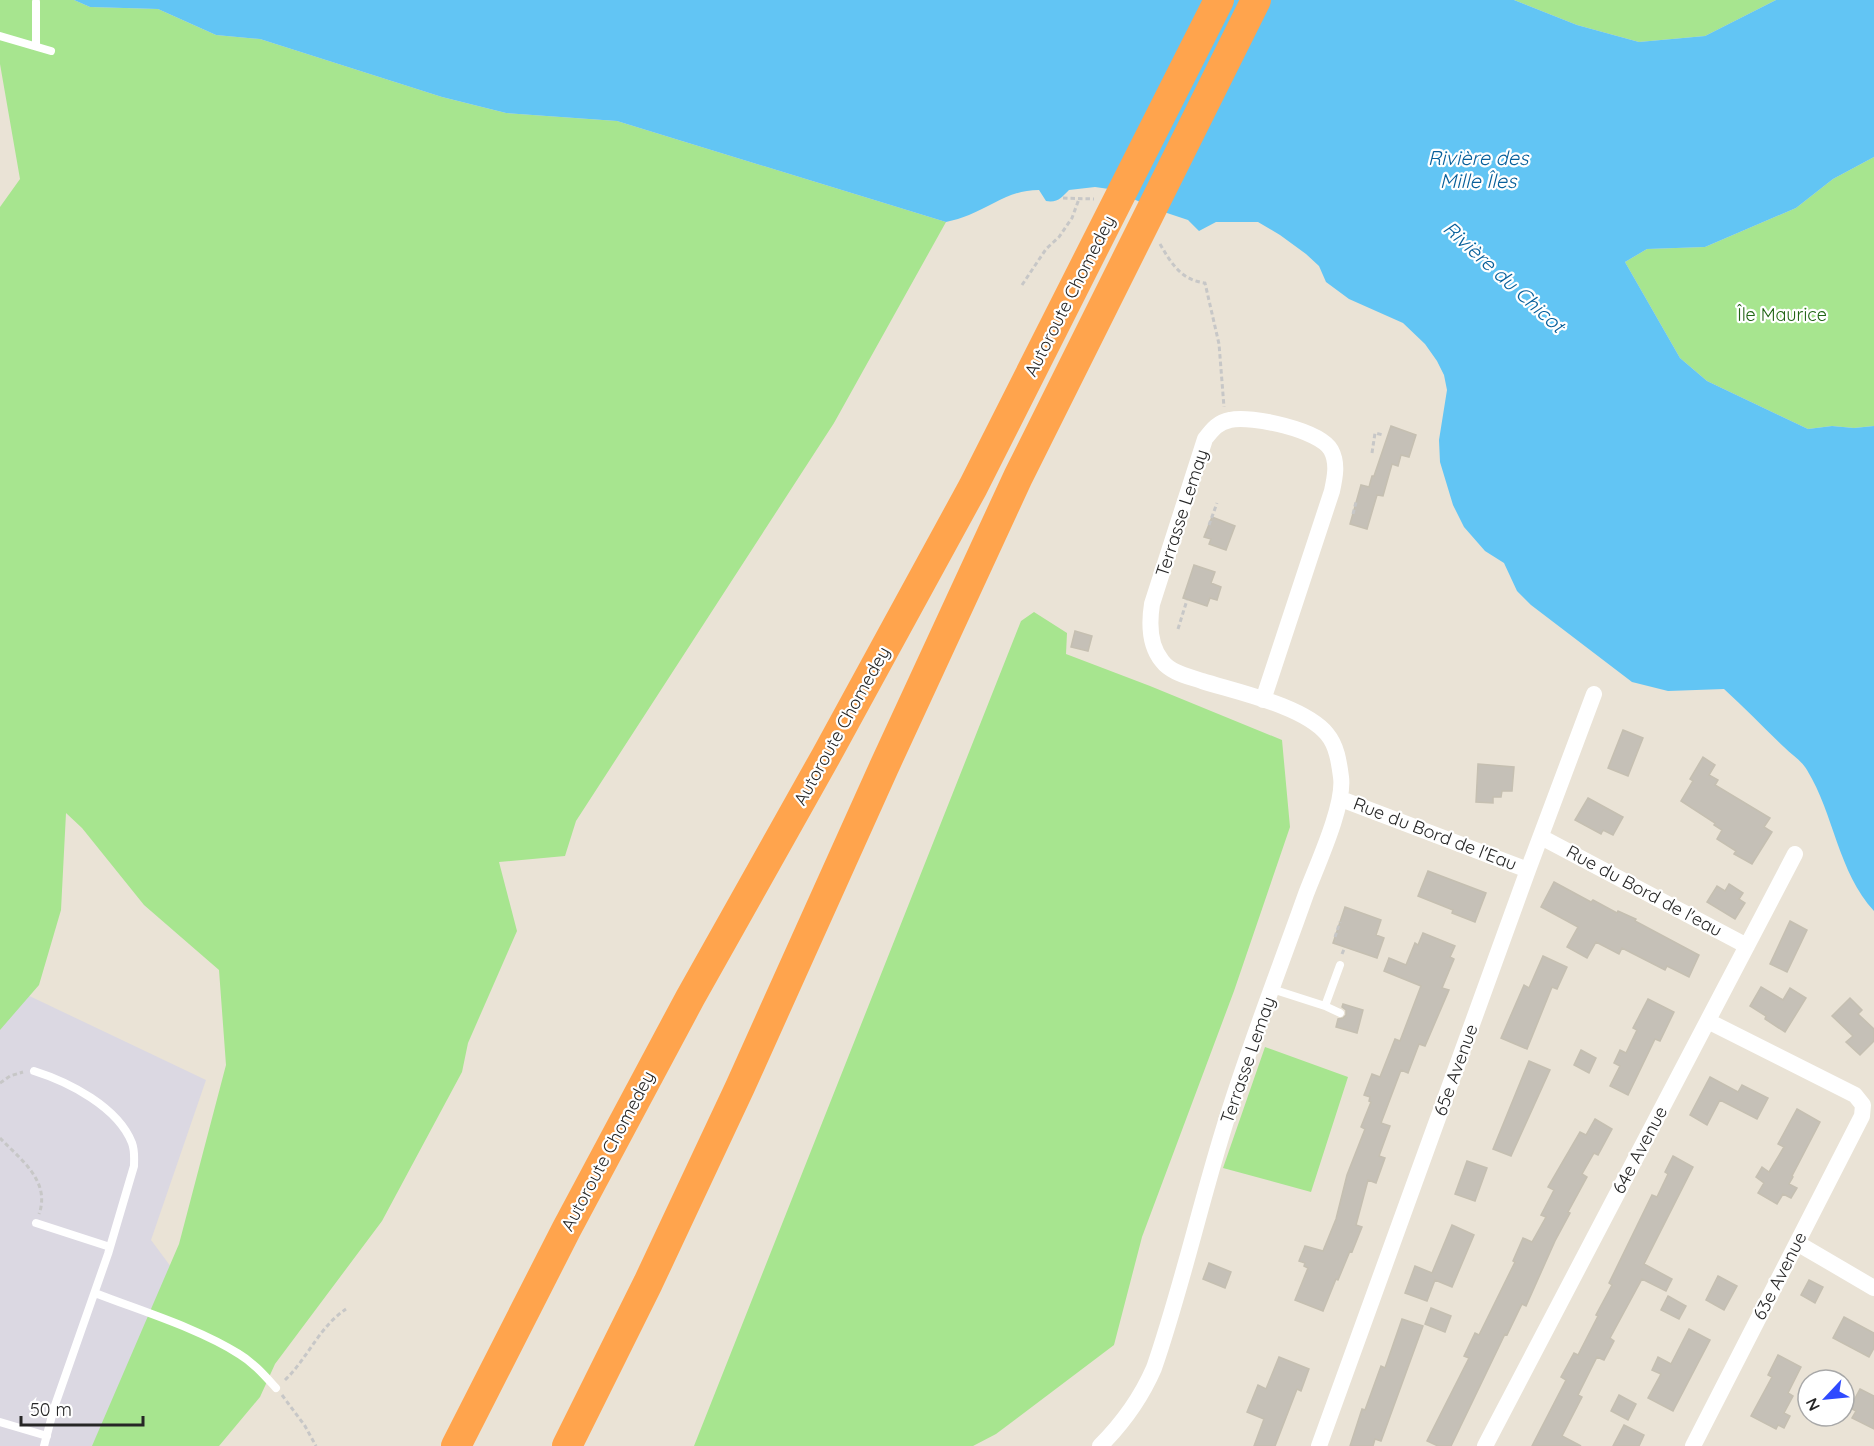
<svg xmlns="http://www.w3.org/2000/svg" width="1874" height="1446" viewBox="0 0 1874 1446" font-family="Quicksand,sans-serif">
  <rect width="100%" height="100%" fill="#eae3d6"/>
  <path fill="#dbd8e2" d="M 0,982 L 206,1080 L 151,1240 L 203,1310 L 164,1446 L 0,1446 Z"/>
  <path fill="#a7e58f" d="M 0,0 L 74,0 L 90,7 L 158,9 L 216,35 L 260,39 L 442,97 L 506,113 L 617,121 L 946,222 L 834,423 L 576,821 L 565,856 L 499,862 L 517,931 L 468,1043 L 462,1072 L 382,1221 L 275,1364 L 260,1397 L 219,1446 L 92,1446 L 179,1244 L 226,1065 L 219,970 L 144,905 L 82,828 L 66,813 L 61,910 L 39,985 L 0,1030 L 0,207 L 20,179 L 0,64 Z
    M 1514,0 L 1776,0 L 1705,36 L 1639,42 L 1577,25 Z
    M 1874,157 L 1874,426 L 1854,428 L 1832,426 L 1808,429 L 1707,381 L 1680,358 L 1625,262 L 1647,249 L 1705,247 L 1796,208 L 1833,179 Z
    M 1034,612 L 1067,633 L 1066,654 L 1150,686 L 1282,740 L 1290,827 L 1234,991 L 1142,1237 L 1114,1345 L 996,1434 L 973,1446 L 694,1446 L 1021,621 Z
    M 1265,1047 L 1348,1077 L 1311,1192 L 1223,1168 Z"/>
  <path fill="#62c5f4" d="M 74,0 L 1514,0 L 1577,25 L 1639,42 L 1705,36 L 1776,0 L 1874,0 L 1874,157 L 1833,179 L 1796,208 L 1705,247 L 1647,249 L 1625,262 L 1680,358 L 1707,381 L 1808,429 L 1832,426 L 1854,428 L 1874,426 L 1874,911 C 1838,872 1834,814 1807,770 C 1801,760 1792,755 1784,747 C 1764,728 1745,708 1724,689 L 1668,691 L 1632,682 L 1531,605 L 1517,591 L 1504,563 L 1485,551 L 1464,527 L 1453,505 L 1440,462 L 1439,440 L 1447,390 L 1444,375 L 1437,361 L 1425,344 L 1403,323 L 1349,299 L 1326,282 L 1319,266 L 1306,254 L 1280,235 L 1258,222 L 1216,222 L 1199,231 L 1188,220 L 1167,213 L 1109,189 L 1095,187 L 1069,190 C 1062,197 1058,203 1046,201 L 1039,190 C 1010,190 994,205 969,215 C 962,218 954,220 946,222 L 617,121 L 506,113 L 442,97 L 260,39 L 216,35 L 158,9 L 90,7 Z"/>
  <path fill="#c5c0b7" stroke="#c5bfb1" stroke-width="1.5" d="M 1391,426 L 1416,435 L 1409,457 L 1401,455 L 1398,466 L 1392,464 L 1383,496 L 1377,495 L 1367,529 L 1350,524 L 1361,485 L 1369,487 L 1372,476 L 1374,476 Z
    M 1212,517 L 1235,526 L 1226,550 L 1209,544 L 1211,539 L 1204,537 Z
    M 1194,565 L 1215,572 L 1211,583 L 1221,587 L 1217,600 L 1210,598 L 1207,606 L 1183,598 Z
    M 1075,631 L 1092,636 L 1088,651 L 1071,647 Z
    M 1623,730 L 1643,738 L 1628,776 L 1608,768 Z
    M 1703,757 L 1715,765 L 1709,775 L 1718,780 L 1715,785 L 1770,818 L 1764,827 L 1772,832 L 1752,864 L 1734,854 L 1736,851 L 1717,839 L 1722,830 L 1714,825 L 1715,823 L 1681,801 L 1693,781 L 1690,779 Z
    M 1478,764 L 1514,767 L 1512,791 L 1502,791 L 1501,797 L 1493,797 L 1493,803 L 1476,802 Z
    M 1588,798 L 1623,817 L 1613,835 L 1603,830 L 1601,834 L 1575,820 Z
    M 1428,871 L 1486,893 L 1475,922 L 1452,913 L 1453,910 L 1418,896 Z
    M 1554,882 L 1591,902 L 1593,900 L 1617,913 L 1618,911 L 1636,919 L 1635,921 L 1699,955 L 1689,977 L 1667,966 L 1665,970 L 1622,948 L 1619,954 L 1596,942 L 1587,958 L 1567,947 L 1578,927 L 1541,907 Z
    M 1729,884 L 1743,893 L 1739,899 L 1745,903 L 1735,919 L 1707,902 L 1717,886 L 1725,891 Z
    M 1345,907 L 1381,920 L 1376,935 L 1384,938 L 1377,958 L 1333,943 Z
    M 1790,921 L 1807,930 L 1787,972 L 1770,964 Z
    M 1423,933 L 1455,946 L 1450,957 L 1454,959 L 1442,988 L 1449,990 L 1425,1046 L 1419,1044 L 1408,1073 L 1401,1070 L 1381,1123 L 1390,1126 L 1379,1156 L 1385,1158 L 1376,1183 L 1368,1180 L 1356,1225 L 1362,1227 L 1352,1252 L 1350,1251 L 1338,1280 L 1336,1279 L 1323,1311 L 1295,1300 L 1308,1268 L 1304,1266 L 1305,1263 L 1299,1261 L 1305,1246 L 1323,1251 L 1336,1219 L 1347,1175 L 1365,1129 L 1361,1127 L 1371,1102 L 1369,1101 L 1370,1097 L 1364,1095 L 1372,1074 L 1380,1077 L 1395,1039 L 1400,1041 L 1421,986 L 1384,971 L 1389,958 L 1406,965 L 1415,943 L 1418,945 Z
    M 1543,956 L 1567,967 L 1557,989 L 1552,987 L 1527,1049 L 1501,1038 L 1524,985 L 1529,988 Z
    M 1761,987 L 1783,1000 L 1790,988 L 1806,998 L 1785,1032 L 1765,1019 L 1766,1016 L 1750,1006 Z
    M 1850,998 L 1862,1010 L 1858,1014 L 1874,1029 L 1874,1041 L 1860,1055 L 1846,1042 L 1853,1036 L 1832,1016 Z
    M 1648,999 L 1674,1012 L 1660,1041 L 1655,1039 L 1628,1095 L 1610,1086 L 1620,1066 L 1614,1063 L 1620,1050 L 1626,1053 L 1637,1030 L 1633,1028 Z
    M 1343,1004 L 1363,1010 L 1357,1033 L 1336,1027 L 1338,1019 L 1343,1018 L 1346,1015 L 1346,1010 L 1342,1007 Z
    M 1581,1050 L 1596,1058 L 1589,1073 L 1574,1065 Z
    M 1529,1061 L 1550,1070 L 1511,1156 L 1493,1149 Z
    M 1710,1077 L 1738,1092 L 1742,1085 L 1768,1098 L 1757,1119 L 1720,1100 L 1707,1125 L 1690,1115 Z
    M 1797,1109 L 1820,1122 L 1792,1176 L 1793,1177 L 1789,1184 L 1797,1188 L 1791,1198 L 1783,1194 L 1777,1204 L 1758,1193 L 1764,1183 L 1756,1177 L 1762,1167 L 1769,1172 L 1784,1147 L 1778,1144 Z
    M 1595,1119 L 1612,1129 L 1598,1155 L 1594,1153 L 1582,1174 L 1587,1177 L 1568,1212 L 1570,1213 L 1555,1241 L 1526,1306 L 1522,1304 L 1507,1335 L 1505,1334 L 1451,1446 L 1438,1446 L 1427,1441 L 1469,1358 L 1464,1356 L 1475,1333 L 1479,1335 L 1515,1262 L 1513,1261 L 1523,1238 L 1532,1242 L 1546,1217 L 1541,1215 L 1554,1190 L 1548,1187 L 1580,1132 L 1586,1135 Z
    M 1673,1156 L 1693,1167 L 1644,1264 L 1672,1279 L 1666,1291 L 1642,1279 L 1610,1338 L 1614,1341 L 1604,1360 L 1597,1357 L 1578,1395 L 1582,1397 L 1562,1436 L 1581,1446 L 1532,1446 L 1566,1380 L 1561,1377 L 1574,1353 L 1578,1355 L 1598,1316 L 1596,1315 L 1612,1285 L 1609,1283 L 1652,1195 L 1657,1197 L 1668,1174 L 1665,1172 Z
    M 1467,1161 L 1487,1168 L 1475,1201 L 1455,1194 Z
    M 1452,1225 L 1474,1235 L 1452,1287 L 1435,1280 L 1427,1301 L 1405,1293 L 1415,1266 L 1432,1273 Z
    M 1209,1263 L 1231,1272 L 1225,1288 L 1203,1279 Z
    M 1718,1276 L 1737,1286 L 1724,1310 L 1706,1300 Z
    M 1809,1280 L 1823,1287 L 1815,1303 L 1801,1295 Z
    M 1668,1296 L 1686,1306 L 1679,1319 L 1661,1310 Z
    M 1431,1308 L 1451,1316 L 1445,1332 L 1425,1324 Z
    M 1844,1317 L 1874,1333 L 1874,1348 L 1869,1357 L 1833,1338 Z
    M 1402,1319 L 1423,1326 L 1381,1441 L 1375,1439 L 1373,1446 L 1350,1446 L 1362,1409 L 1365,1410 L 1381,1366 L 1385,1368 Z
    M 1689,1329 L 1710,1340 L 1673,1411 L 1648,1398 L 1661,1374 L 1652,1370 L 1658,1357 L 1671,1364 Z
    M 1778,1355 L 1801,1367 L 1788,1393 L 1793,1396 L 1784,1413 L 1790,1416 L 1784,1428 L 1778,1425 L 1776,1429 L 1751,1416 L 1772,1377 L 1768,1375 Z
    M 1279,1357 L 1309,1369 L 1301,1391 L 1297,1389 L 1275,1446 L 1254,1446 L 1264,1419 L 1247,1412 L 1258,1385 L 1266,1389 Z
    M 1860,1389 L 1874,1396 L 1874,1429 L 1852,1418 L 1856,1411 L 1850,1408 Z
    M 1619,1395 L 1636,1404 L 1628,1420 L 1611,1411 Z
    M 1624,1425 L 1644,1435 L 1639,1446 L 1613,1446 Z"/>
  <g fill="none" stroke-linecap="round" stroke-linejoin="round">
    <path stroke="#c7c7c7" stroke-width="3" stroke-dasharray="4.5 3" stroke-linecap="butt" d="M 1063,198 L 1094,199
      M 1160,244 C 1171,263 1181,280 1205,283 L 1219,344 L 1224,407
      M 1022,285 L 1046,249 L 1059,237 L 1072,218 L 1079,199
      M 1372,453 L 1375,433 L 1383,435
      M 1353,514 L 1356,502
      M 1209,525 L 1217,503
      M 1178,629 L 1187,600
      M 1335,937 L 1340,922
      M 1342,954 L 1345,947
      M 0,1083 L 10,1076 L 23,1072
      M 0,1138 C 20,1159 51,1181 39,1214
      M 285,1380 C 308,1358 319,1327 346,1309
      M 282,1395 L 305,1426 L 316,1446"/>
    <path stroke="#fff" stroke-width="8" d="M 36,2 L 36,46
      M 0,36 L 51,51
      M 1272,989 L 1325,1006 L 1340,965
      M 1325,1006 L 1340,1013
      M 34,1071 C 69,1082 118,1107 132,1143 C 135,1151 134,1159 134,1166 L 108,1254 L 54,1408 L 44,1446
      M 36,1223 L 110,1247
      M 95,1293 C 141,1311 198,1328 239,1354 C 254,1363 265,1376 276,1388
      M 0,1422 L 47,1436"/>
    <path stroke="#fff" stroke-width="16" d="M 1341,799 L 1528,870
      M 1541,837 L 1747,946
      M 1797,1243 L 1874,1288
      M 1100,1446 C 1123,1423 1141,1398 1154,1368 C 1181,1290 1199,1209 1223,1131 C 1247,1051 1278,973 1306,894 C 1317,865 1345,805 1341,777 C 1339,762 1337,746 1327,734 C 1304,706 1237,692 1202,681 C 1188,676 1171,673 1162,661 C 1149,645 1149,623 1152,604 L 1205,439 C 1212,430 1218,422 1230,420 C 1251,415 1320,430 1331,450 C 1338,463 1335,477 1332,491 L 1263,700
      M 1319,1446 L 1528,870 L 1594,694
      M 1485,1446 L 1795,854
      M 1693,1446 L 1862,1116 L 1863,1105 L 1855,1095 L 1708,1021"/>
    <path stroke="#ffa44d" stroke-width="30" d="M 456,1446 L 566,1230 L 690,998 L 826,756 L 973,487 L 1219,0
      M 567,1446 L 648,1283 L 740,1087 L 884,767 L 1018,477 L 1256,0"/>
  </g>
  <g text-anchor="middle" stroke-width="4.5" stroke-linejoin="round" paint-order="stroke">
    <g font-size="18" fill="#262626" stroke="#fff">
      <text transform="translate(1070 296) rotate(-63)" y="6">Autoroute Chomedey</text>
      <text transform="translate(1182 513) rotate(-72)" y="6">Terrasse Lemay</text>
      <text transform="translate(842 726) rotate(-61)" y="6">Autoroute Chomedey</text>
      <text transform="translate(1435 834) rotate(21)" y="6">Rue du Bord de l'Eau</text>
      <text transform="translate(1644 891) rotate(28)" y="6">Rue du Bord de l'eau</text>
      <text transform="translate(1248 1060) rotate(-71)" y="6">Terrasse Lemay</text>
      <text transform="translate(1456 1070) rotate(-70)" y="6">65e Avenue</text>
      <text transform="translate(1640 1150) rotate(-62)" y="6">64e Avenue</text>
      <text transform="translate(608 1151) rotate(-62)" y="6">Autoroute Chomedey</text>
      <text transform="translate(1780 1276) rotate(-63)" y="6">63e Avenue</text>
    </g>
    <g font-size="18" fill="#216515" stroke="#fff">
      <text x="1782" y="321">Île Maurice</text>
    </g>
    <g font-size="20" font-style="italic" fill="#075f9a" stroke="#fff">
      <text x="1478" y="165">Rivière des<tspan x="1478" dy="23">Mille Îles</tspan></text>
      <text transform="translate(1504 277) rotate(42)" y="7">Rivière du Chicot</text>
    </g>
  </g>
  <g transform="translate(1826 1398) rotate(244)"><circle r="28" fill="#ffffff" stroke="#a8a8a8" stroke-width="1.5"/>
  <path d="M0-4.5L10 22L0 15L-10 22Z" fill="#2f4aff"/>
  <text y="-9" font-size="16" font-weight="bold" text-anchor="middle" fill="#262626">N</text>
  </g>
  <path d="M21 1416v9h122v-9" fill="none" stroke="#262626" stroke-width="3"/>
  <text x="30" y="1416" font-size="18" fill="#262626" stroke="#ffffff" stroke-width="4.5" paint-order="stroke">50 m</text>
</svg>
